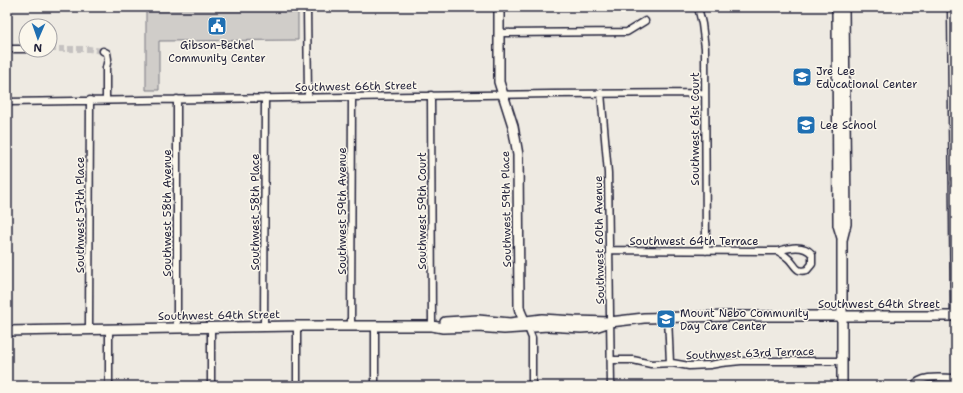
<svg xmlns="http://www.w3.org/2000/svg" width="963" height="393" viewBox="0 0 963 393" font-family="'Shantell Sans',sans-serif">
  <rect width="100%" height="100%" fill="#eeeae2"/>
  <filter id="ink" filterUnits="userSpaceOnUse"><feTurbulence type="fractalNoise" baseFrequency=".025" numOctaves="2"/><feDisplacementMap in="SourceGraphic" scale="8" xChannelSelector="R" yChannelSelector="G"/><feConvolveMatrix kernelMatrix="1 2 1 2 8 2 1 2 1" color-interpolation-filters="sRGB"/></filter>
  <g filter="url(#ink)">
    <path fill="#d0cdc9" stroke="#797882" d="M 146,7 L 298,7 L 298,40 L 159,41 L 159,90 L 146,90 Z"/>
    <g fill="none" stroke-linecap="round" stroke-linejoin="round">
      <path stroke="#c5c2c1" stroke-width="6" stroke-dasharray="6 3" stroke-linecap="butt" d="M 50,49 L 89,49 L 103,51"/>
      <g stroke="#22223b" stroke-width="9">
        <path id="street" d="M 307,7 L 308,97
          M 698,7 L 702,24 L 705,48 L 706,251
          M 951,7 L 954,316
          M 499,33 L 627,32 L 645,21
          M 7,49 L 26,49
          M 103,51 L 107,53 L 108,59 L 106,68 L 106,100
          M 601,93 L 608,173 L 611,386
          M 431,95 L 432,326
          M 7,102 L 552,94 L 705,93
          M 609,250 L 778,251 C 789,248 803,244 812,254 L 812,264 L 807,270 C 796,273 796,266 789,259 C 786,256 782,254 778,251
          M 668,317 L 670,363
          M 351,326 L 352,97
          M 375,326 L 375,386
          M 211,327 L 211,386
          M 264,327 L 265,98
          M 177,328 L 177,99
          M 528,328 L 532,338 L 532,386
          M 89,329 L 90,100
          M 109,329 L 109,386
          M 611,360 L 633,360 L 651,364 L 672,363 L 689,366 L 710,365 L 721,363 L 741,361 L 842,361
          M 297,386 L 297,326
          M 913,386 C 923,374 942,378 956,378"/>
      </g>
      <g stroke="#22223b" stroke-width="12">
        <path id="secondary" d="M 499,7 L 499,82 L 513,126 L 518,155 L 519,307 L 520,311 L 526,325
          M 837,7 L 838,225 L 842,238
          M 445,322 L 478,320 L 510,323 L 542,319 L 574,321 L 610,322 L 644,318 L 730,316 L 956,316
          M 7,331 L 297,326 L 432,326 L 443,328 L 478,327 L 504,329 L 548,326 L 581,328 L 595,327 L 610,322
          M 842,386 L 842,240 L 846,224 L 844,7"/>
      </g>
      <use href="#street" stroke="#fbf7ec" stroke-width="6"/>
      <use href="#secondary" stroke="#fbf7ec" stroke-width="9"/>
    </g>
  </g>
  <defs>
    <g id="civic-square" transform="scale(1)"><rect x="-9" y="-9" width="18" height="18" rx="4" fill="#1f6fb2" stroke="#fbf7ec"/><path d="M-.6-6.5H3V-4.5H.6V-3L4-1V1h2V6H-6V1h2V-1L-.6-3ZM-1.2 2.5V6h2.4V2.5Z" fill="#fff"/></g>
    <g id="school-square" transform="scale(1)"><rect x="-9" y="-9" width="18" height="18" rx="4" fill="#1f6fb2" stroke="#fbf7ec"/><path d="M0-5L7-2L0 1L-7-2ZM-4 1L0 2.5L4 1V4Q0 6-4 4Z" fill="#fff"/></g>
  </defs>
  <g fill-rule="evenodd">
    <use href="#civic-square" x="217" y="26"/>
    <use href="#school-square" x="802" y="77"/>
    <use href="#school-square" x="806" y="125"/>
    <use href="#school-square" x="666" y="319"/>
  </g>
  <g text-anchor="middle" stroke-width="3" stroke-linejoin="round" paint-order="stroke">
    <g font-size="11" fill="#22223b" stroke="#fbf7ec" text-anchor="start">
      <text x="217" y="49" text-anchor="middle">Gibson-Bethel<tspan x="217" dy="13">Community Center</tspan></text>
      <text x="816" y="75">Jre Lee<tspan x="816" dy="13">Educational Center</tspan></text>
      <text x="820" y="129">Lee School</text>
      <text x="680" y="317">Mount Nebo Community<tspan x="680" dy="13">Day Care Center</tspan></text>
    </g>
    <g font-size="11" fill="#22223b" stroke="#fbf7ec">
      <text transform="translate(356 86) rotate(-1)" y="4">Southwest 66th Street</text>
      <text transform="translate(695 129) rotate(-90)" y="4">Southwest 61st Court</text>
      <text transform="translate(506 209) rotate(-91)" y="4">Southwest 59th Place</text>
      <text transform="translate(342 211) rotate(-90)" y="4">Southwest 59th Avenue</text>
      <text transform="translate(422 211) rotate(-90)" y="4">Southwest 59th Court</text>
      <text transform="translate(255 212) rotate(-90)" y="4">Southwest 58th Place</text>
      <text transform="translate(167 213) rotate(-90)" y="4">Southwest 58th Avenue</text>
      <text transform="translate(80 215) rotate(-90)" y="4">Southwest 57th Place</text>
      <text transform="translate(599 240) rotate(-91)" y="4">Southwest 60th Avenue</text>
      <text x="694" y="245">Southwest 64th Terrace</text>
      <text x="879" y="308">Southwest 64th Street</text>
      <text transform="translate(219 315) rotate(-1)" y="4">Southwest 64th Street</text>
      <text transform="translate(750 353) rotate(-2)" y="4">Southwest 63rd Terrace</text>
    </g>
  </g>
  <rect width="963" height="393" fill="none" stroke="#fbf7ec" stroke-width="24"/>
  <rect x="12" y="12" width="939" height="369" fill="none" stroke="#22223b" stroke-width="1.5" filter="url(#ink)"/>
  <g transform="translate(38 38) rotate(182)"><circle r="19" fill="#fbf7ec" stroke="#a4a2a5"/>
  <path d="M0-3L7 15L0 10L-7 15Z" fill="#1f6fb2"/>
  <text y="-6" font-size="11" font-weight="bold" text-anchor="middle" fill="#22223b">N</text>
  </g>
</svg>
